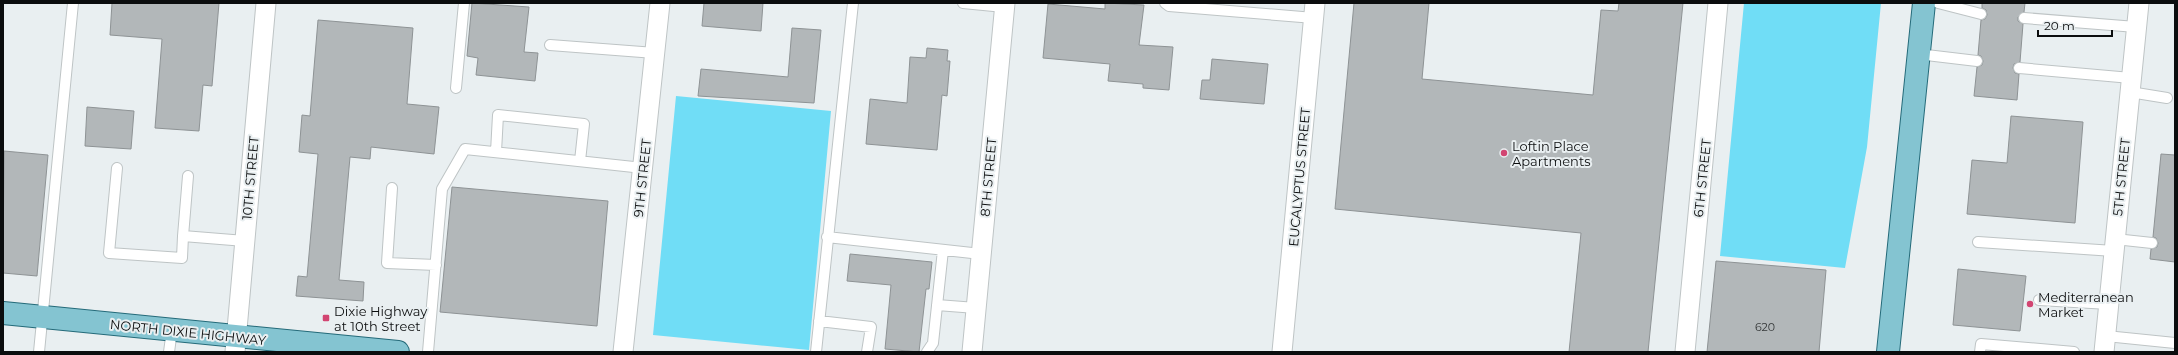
<svg xmlns="http://www.w3.org/2000/svg" width="2178" height="355" viewBox="0 0 2178 355" font-family="Montserrat,sans-serif">
  <rect width="100%" height="100%" fill="#e9eff1"/>
  <path fill="#70ddf6" d="M 1744,3 L 1881,3 L 1867,147 L 1845,268 L 1720,256 Z
    M 676,96 L 831,111 L 809,350 L 653,335 Z"/>
  <path fill="#b2b7b9" stroke="#8e9395" d="M 112,3 L 219,3 L 212,86 L 203,85 L 199,131 L 155,128 L 162,39 L 110,35 Z
    M 472,3 L 529,7 L 524,52 L 538,53 L 535,81 L 476,75 L 478,58 L 467,56 Z
    M 704,3 L 763,3 L 761,31 L 702,26 Z
    M 1105,3 L 1144,5 L 1139,45 L 1173,47 L 1169,90 L 1143,88 L 1143,84 L 1108,81 L 1110,64 L 1043,58 L 1048,4 L 1105,9 Z
    M 1354,3 L 1429,3 L 1422,79 L 1593,95 L 1601,10 L 1618,11 L 1619,3 L 1683,3 L 1648,352 L 1569,352 L 1581,233 L 1335,209 Z
    M 1982,3 L 2025,3 L 2024,12 L 2018,17 L 2018,21 L 2023,24 L 2020,62 L 2014,64 L 2013,68 L 2015,73 L 2019,74 L 2017,100 L 1974,96 L 1977,67 L 1982,65 L 1983,61 L 1981,56 L 1978,55 L 1981,20 L 1985,19 L 1987,15 L 1986,10 L 1982,8 Z
    M 318,20 L 413,28 L 407,104 L 439,107 L 434,154 L 371,147 L 370,159 L 350,157 L 339,280 L 364,282 L 363,301 L 296,296 L 298,276 L 307,277 L 318,154 L 299,152 L 302,115 L 310,116 Z
    M 792,28 L 821,30 L 814,103 L 698,96 L 701,69 L 788,77 Z
    M 927,48 L 948,50 L 947,61 L 950,61 L 947,96 L 942,95 L 937,150 L 866,144 L 870,99 L 907,103 L 910,57 L 926,58 Z
    M 1212,59 L 1268,64 L 1264,104 L 1200,99 L 1202,80 L 1210,80 Z
    M 87,107 L 134,111 L 131,149 L 85,146 Z
    M 2011,116 L 2083,122 L 2075,223 L 1967,214 L 1972,160 L 2007,163 Z
    M 4,151 L 48,155 L 37,276 L 3,273 Z
    M 2161,154 L 2175,155 L 2175,262 L 2150,259 L 2151,249 L 2157,247 L 2158,243 L 2156,238 L 2153,237 Z
    M 452,187 L 608,201 L 597,326 L 440,312 Z
    M 850,254 L 932,262 L 929,289 L 926,289 L 919,352 L 885,349 L 891,285 L 847,281 Z
    M 1716,261 L 1826,270 L 1819,352 L 1707,352 Z
    M 1958,269 L 2026,276 L 2020,331 L 1953,325 Z"/>
  <g fill="none" stroke-linecap="round" stroke-linejoin="round">
    <g stroke="#bec4c5" stroke-width="12">
      <path id="service" d="M 963,3 L 1004,7
        M 1165,3 L 1169,6 L 1314,18
        M 1938,3 L 1981,14
        M 2024,18 L 2136,27
        M 550,45 L 655,53
        M 1918,54 L 1977,61
        M 2019,68 L 2131,78
        M 456,88 L 464,3
        M 2130,92 L 2167,98
        M 496,152 L 498,115 L 584,124 L 580,161
        M 117,168 L 109,253 L 182,258 L 183,236 L 245,241
        M 392,188 L 387,263 L 436,265
        M 183,236 L 188,176
        M 827,237 L 981,254
        M 2115,239 L 2152,243
        M 1978,242 L 2114,251
        M 2039,300 L 2109,304
        M 937,305 L 976,308
        M 819,321 L 871,327 L 867,352
        M 2106,336 L 2175,343
        M 39,352 L 73,3
        M 169,352 L 172,330
        M 428,352 L 442,189 L 465,149 L 643,168
        M 816,352 L 853,3
        M 927,352 L 933,343 L 943,250
        M 1980,352 L 1981,344 L 2074,352"/>
    </g>
    <g stroke="#bec4c5" stroke-width="21">
      <path id="minor" d="M 235,352 L 266,3
        M 623,352 L 660,3
        M 972,352 L 1005,3
        M 1282,352 L 1315,3
        M 1685,352 L 1718,3
        M 2104,352 L 2139,3"/>
    </g>
    <g stroke="#246a79" stroke-width="24">
      <path id="primary" d="M 3,313 L 398,352
        M 1888,352 L 1924,3"/>
    </g>
    <use href="#service" stroke="#fff" stroke-width="10"/>
    <use href="#minor" stroke="#fff" stroke-width="19"/>
    <use href="#primary" stroke="#84c4d1" stroke-width="22"/>
  </g>
  <g fill="#d24572" stroke="#e9eff1" stroke-width="1.5">
    <circle cx="1504" cy="153" r="4"/>
    <circle cx="2030" cy="304" r="4"/>
    <rect x="322" y="314" width="8" height="8" rx="2"/>
  </g>
  <g text-anchor="middle" stroke-width="4" stroke-linejoin="round" paint-order="stroke">
    <g font-size="11" fill="#353839">
      <text x="1765" y="331">620</text>
    </g>
    <g font-size="13" fill="#0b0d0e" stroke="#e9eff1" text-anchor="start">
      <text x="1512" y="151">Loftin Place<tspan x="1512" dy="15">Apartments</tspan></text>
      <text x="2038" y="302">Mediterranean<tspan x="2038" dy="15">Market</tspan></text>
      <text x="334" y="316">Dixie Highway<tspan x="334" dy="15">at 10th Street</tspan></text>
    </g>
    <g font-size="13" fill="#0b0d0e" stroke="#e9eff1">
      <text transform="translate(988 177) rotate(-85)" y="5">8TH STREET</text>
      <text transform="translate(1299 177) rotate(-85)" y="5">EUCALYPTUS STREET</text>
      <text transform="translate(2121 177) rotate(-84)" y="5">5TH STREET</text>
      <text transform="translate(250 178) rotate(-85)" y="5">10TH STREET</text>
      <text transform="translate(642 178) rotate(-84)" y="5">9TH STREET</text>
      <text transform="translate(1702 178) rotate(-84)" y="5">6TH STREET</text>
      <text transform="translate(188 332) rotate(6)" y="5">NORTH DIXIE HIGHWAY</text>
    </g>
  </g>
  <rect width="2178" height="355" fill="none" stroke="#0b0d0e" stroke-width="8"/>
  <path d="M2038 30v6h74v-6" fill="none" stroke="#0b0d0e" stroke-width="2"/>
  <text x="2044" y="30" font-size="12" fill="#0b0d0e" stroke="#e9eff1" stroke-width="3" paint-order="stroke">20 m</text>
</svg>
